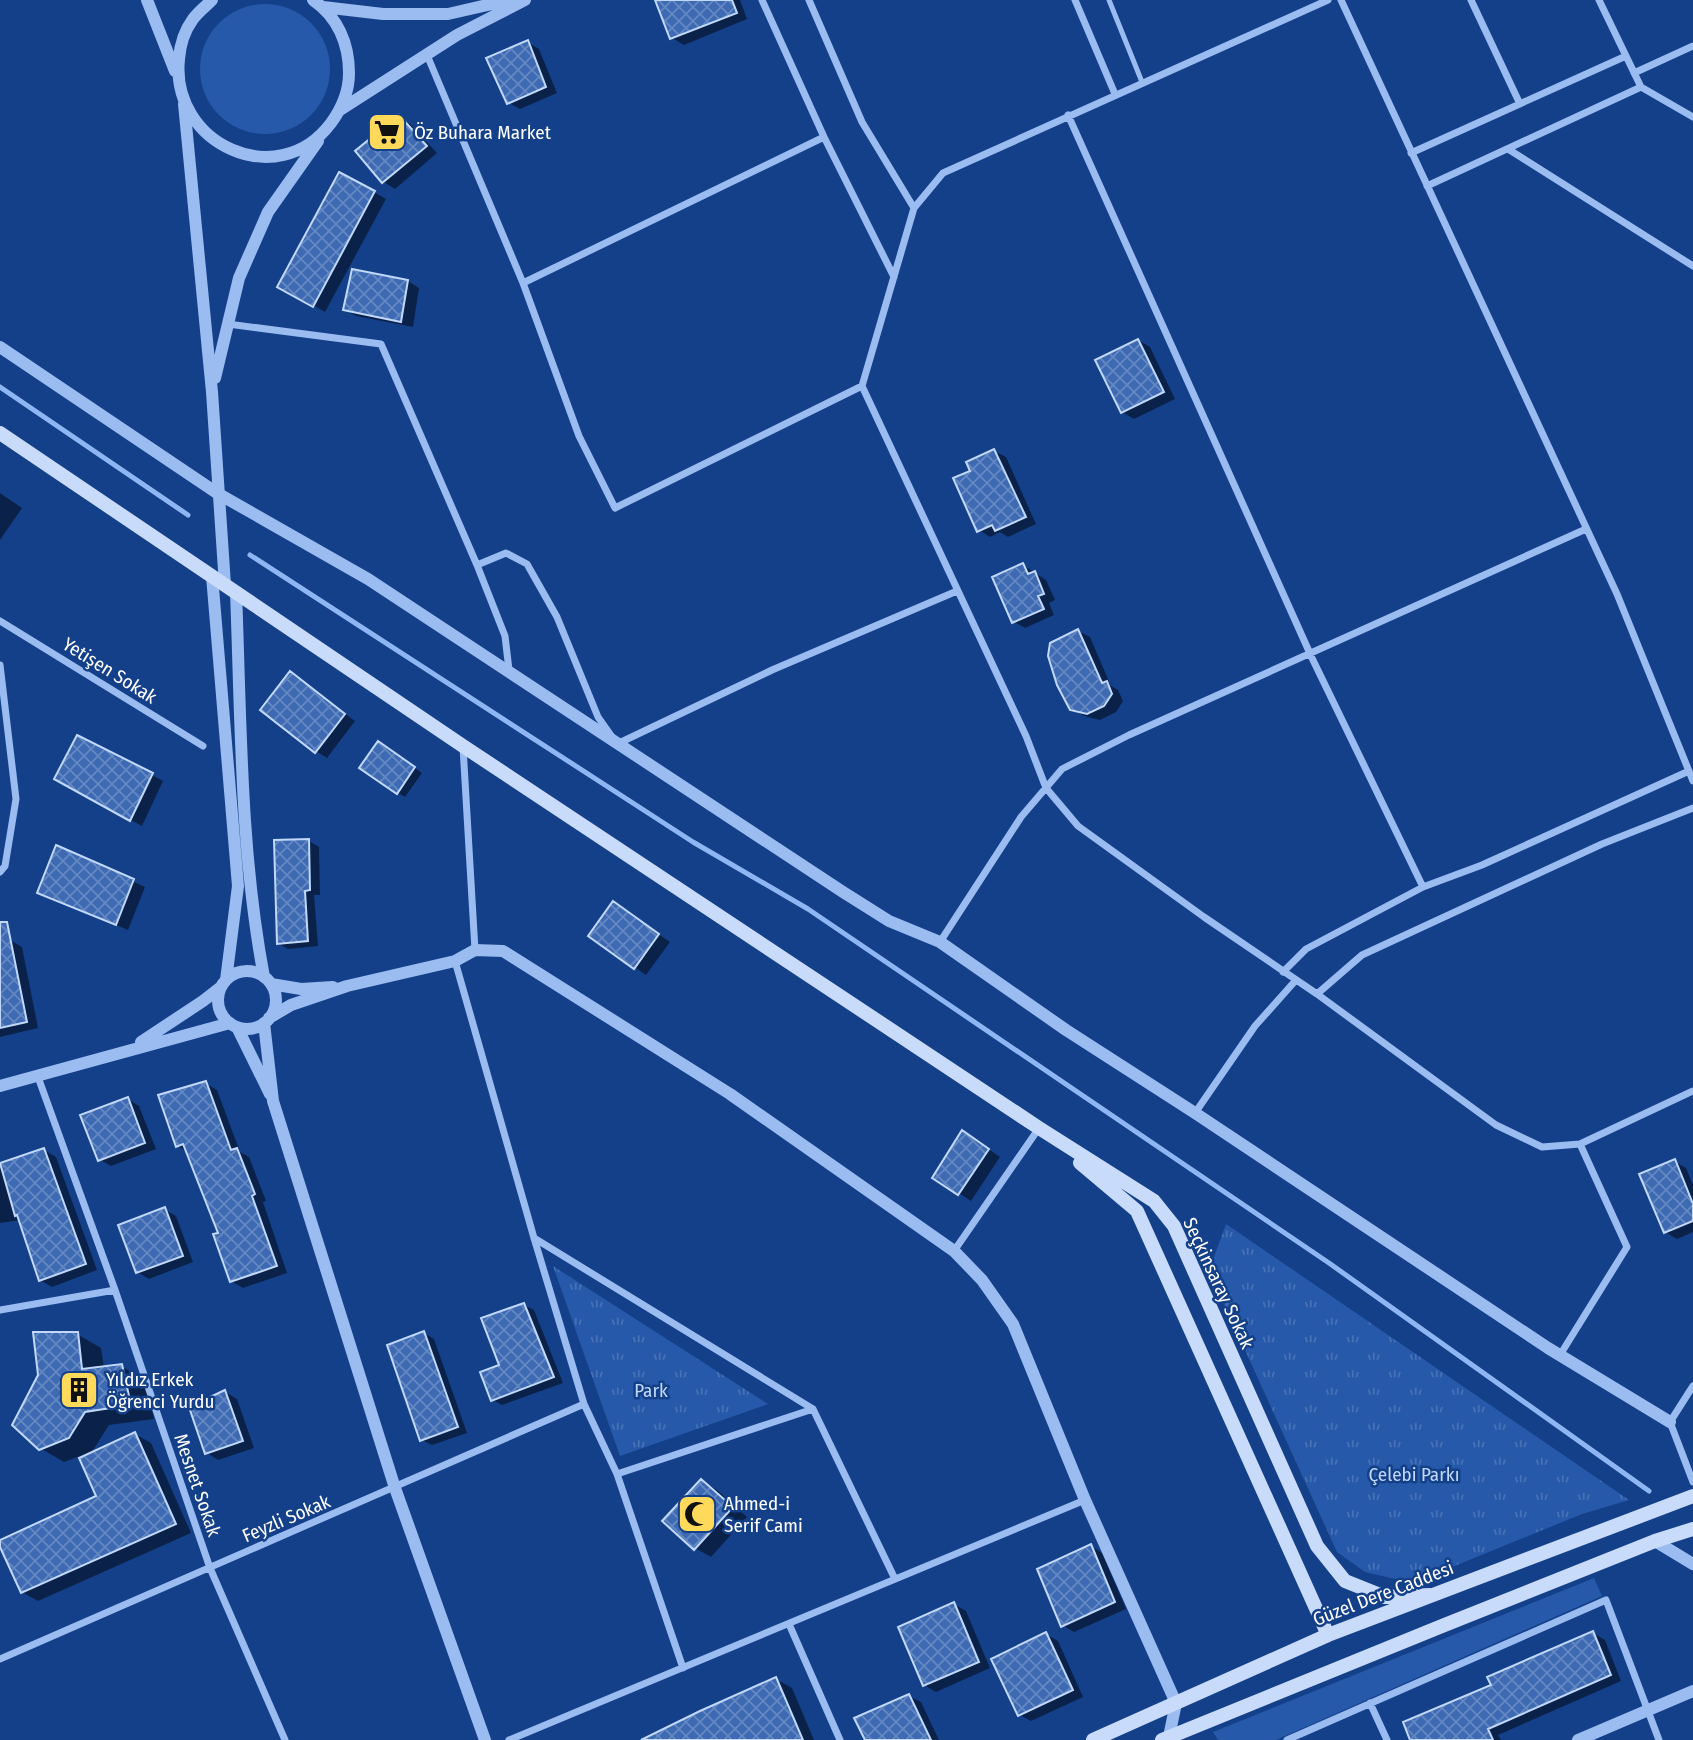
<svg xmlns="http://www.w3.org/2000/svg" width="1693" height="1740" viewBox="0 0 1693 1740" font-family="'Fira Sans Condensed',sans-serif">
  <defs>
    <pattern id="park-tufts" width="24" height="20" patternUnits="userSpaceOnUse" patternTransform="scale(1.75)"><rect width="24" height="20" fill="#2659a9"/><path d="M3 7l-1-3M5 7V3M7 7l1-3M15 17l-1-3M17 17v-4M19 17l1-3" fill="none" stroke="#4772b6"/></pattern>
    <pattern id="building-cross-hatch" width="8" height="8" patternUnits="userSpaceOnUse" patternTransform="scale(1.75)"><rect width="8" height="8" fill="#3d6ab3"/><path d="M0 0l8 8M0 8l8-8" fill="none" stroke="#6488c2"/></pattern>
  </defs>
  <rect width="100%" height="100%" fill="#14408a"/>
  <path fill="#2659a9" d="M200 69a65 65 0 1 1 130 0a65 65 0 1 1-130 0Z
    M 1594,1578 L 1602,1596 L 1276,1740 L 1218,1740 L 1213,1732 Z"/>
  <path fill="url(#park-tufts)" d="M 1226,1224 L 1629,1500 L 1582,1514 L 1413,1583 L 1365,1572 L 1337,1552 L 1209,1271 Z
    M 553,1266 L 768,1404 L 620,1456 Z"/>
  <path fill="#0007" d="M 657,0 L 740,0 L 747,19 L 684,45 L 672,38 Z
    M 527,42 L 539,49 L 557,93 L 520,109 L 509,103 Z
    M 399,118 L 410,124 L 437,153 L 395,189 L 384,182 L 357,152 Z
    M 374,192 L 386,199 L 325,312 L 280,286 Z
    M 408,281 L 419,288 L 413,327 L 356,316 L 345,310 Z
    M 1138,340 L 1150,347 L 1175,399 L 1134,419 L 1122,412 Z
    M 994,451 L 1006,457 L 1036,524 L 1008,537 L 1000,532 L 990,537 L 979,530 Z
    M 0,493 L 22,508 L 0,540 Z
    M 1023,565 L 1046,580 L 1055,600 L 1049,603 L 1054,615 L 1025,628 L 1014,622 Z
    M 1078,631 L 1090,637 L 1111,686 L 1118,690 L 1123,701 L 1116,712 L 1100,720 L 1084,716 L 1072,709 Z
    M 291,673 L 355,721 L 327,758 L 316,751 Z
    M 386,747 L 422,773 L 405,797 L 398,793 Z
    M 152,775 L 163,781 L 142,826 L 67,785 Z
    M 309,841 L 319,847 L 320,895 L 314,895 L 318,946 L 288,949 L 278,943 Z
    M 57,847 L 145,887 L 128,930 L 39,893 Z
    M 614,903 L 670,942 L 646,975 L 590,936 Z
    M 10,940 L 22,947 L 38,1028 L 0,1037 L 0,943 Z
    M 205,1083 L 217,1090 L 240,1152 L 249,1157 L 266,1201 L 263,1202 L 287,1273 L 243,1288 L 231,1281 L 221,1234 L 188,1152 L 177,1146 Z
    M 128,1099 L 139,1106 L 156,1149 L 111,1166 L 99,1159 Z
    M 974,1139 L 1000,1157 L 971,1201 L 934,1177 Z
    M 44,1150 L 56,1157 L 97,1270 L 52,1287 L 40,1280 L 21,1220 L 0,1223 L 0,1165 Z
    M 1674,1161 L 1686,1168 L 1693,1185 L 1693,1232 L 1677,1239 L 1665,1232 Z
    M 164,1209 L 176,1216 L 193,1262 L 149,1279 L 137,1272 Z
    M 524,1305 L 534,1310 L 563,1383 L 502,1405 L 493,1400 Z
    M 424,1333 L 434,1339 L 467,1433 L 432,1445 L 422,1440 Z
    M 77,1334 L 101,1348 L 104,1368 L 121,1366 L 145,1380 L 154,1419 L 109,1425 L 90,1455 L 135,1434 L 151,1443 L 191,1533 L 38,1601 L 22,1592 L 0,1541 L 98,1497 L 80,1456 L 64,1462 L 40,1448 Z
    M 225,1392 L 237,1399 L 254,1448 L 218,1460 L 207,1453 Z
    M 701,1481 L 717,1490 L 747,1517 L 711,1557 L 695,1548 Z
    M 1091,1546 L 1102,1553 L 1126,1609 L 1074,1632 L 1062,1625 Z
    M 954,1604 L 966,1611 L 990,1668 L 936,1692 L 924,1685 Z
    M 1593,1633 L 1605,1640 L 1621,1681 L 1498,1735 L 1501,1740 L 1412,1740 L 1493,1686 Z
    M 1046,1634 L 1058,1641 L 1083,1697 L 1031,1721 L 1020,1715 Z
    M 776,1679 L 792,1688 L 814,1740 L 646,1740 Z
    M 909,1696 L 921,1702 L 939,1740 L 867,1740 Z"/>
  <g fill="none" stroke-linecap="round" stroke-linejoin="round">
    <path stroke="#8db6f3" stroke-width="5" d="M 0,387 L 188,515
      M 250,555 L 693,842 L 808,909 L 1329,1263 L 1649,1491"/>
  </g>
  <path fill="url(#building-cross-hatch)" stroke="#c1d8fb" stroke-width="2" d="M 655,0 L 732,0 L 737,13 L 670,39 Z
    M 528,40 L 546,87 L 507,104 L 486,58 Z
    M 399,115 L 427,146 L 382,183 L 355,151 Z
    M 339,172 L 375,191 L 313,307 L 277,287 Z
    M 352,269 L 408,280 L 401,322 L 343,310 Z
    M 1138,339 L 1164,392 L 1121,413 L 1095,360 Z
    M 994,449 L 1026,517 L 995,531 L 992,525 L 977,532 L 953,478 L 970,471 L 966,462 Z
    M 1023,563 L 1028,574 L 1035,571 L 1044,594 L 1038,596 L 1044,609 L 1012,623 L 992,577 Z
    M 1078,629 L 1102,683 L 1107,681 L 1112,694 L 1104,706 L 1087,714 L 1070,710 L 1057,685 L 1048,656 L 1050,643 Z
    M 290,671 L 345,714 L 315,753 L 260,710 Z
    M 77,735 L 153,773 L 130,821 L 54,779 Z
    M 378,741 L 415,767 L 397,794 L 359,768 Z
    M 309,839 L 310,890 L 305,891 L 308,941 L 277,944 L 274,840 Z
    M 56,845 L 134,879 L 116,925 L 37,893 Z
    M 613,901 L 659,934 L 634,969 L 588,936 Z
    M 0,922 L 7,922 L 27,1022 L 0,1028 Z
    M 206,1081 L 231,1150 L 237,1148 L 255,1194 L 252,1196 L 277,1266 L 230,1282 L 213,1234 L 218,1233 L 183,1144 L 176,1147 L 158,1095 Z
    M 128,1097 L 145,1143 L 98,1161 L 80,1115 Z
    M 962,1130 L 989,1149 L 958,1195 L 932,1178 Z
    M 44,1148 L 86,1264 L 39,1281 L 17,1215 L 15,1216 L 0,1163 Z
    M 1675,1159 L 1693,1204 L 1693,1221 L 1664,1233 L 1639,1174 Z
    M 165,1207 L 183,1256 L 136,1273 L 118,1225 Z
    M 524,1303 L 554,1377 L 491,1401 L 480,1372 L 499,1365 L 481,1318 Z
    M 424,1331 L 458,1427 L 420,1441 L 387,1345 Z
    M 33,1332 L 78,1332 L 82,1369 L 122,1364 L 131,1405 L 85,1412 L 69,1438 L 39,1450 L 12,1425 L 38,1375 Z
    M 225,1390 L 243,1441 L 205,1454 L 189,1407 Z
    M 135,1432 L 176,1524 L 21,1593 L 0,1547 L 0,1540 L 96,1496 L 79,1458 Z
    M 701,1479 L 733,1507 L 694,1550 L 662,1521 Z
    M 1091,1544 L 1115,1602 L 1061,1627 L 1037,1569 Z
    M 954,1602 L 979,1662 L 923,1686 L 898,1627 Z
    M 1593,1631 L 1611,1675 L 1488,1729 L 1493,1740 L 1410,1740 L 1403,1722 L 1491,1685 L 1487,1677 Z
    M 1046,1632 L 1073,1690 L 1018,1716 L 991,1659 Z
    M 776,1677 L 803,1740 L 641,1740 L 700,1711 Z
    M 909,1694 L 931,1740 L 865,1740 L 854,1718 Z"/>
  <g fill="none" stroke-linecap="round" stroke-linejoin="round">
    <path stroke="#9bbcf0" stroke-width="5" d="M 1109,0 L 1142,82"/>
    <path stroke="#9bbcf0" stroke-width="7" d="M 762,0 L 824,137 L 894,277
      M 809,0 L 862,122 L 914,208
      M 1075,0 L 1115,94
      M 1328,0 L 943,173 L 914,208 L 862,386 L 1026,736 L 1046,788 L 1078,826 L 1204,917 L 1317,994 L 1496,1125 L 1542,1147 L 1580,1144 L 1693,1091
      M 1341,0 L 1617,594 L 1693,781
      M 1471,0 L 1520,104
      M 1599,0 L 1641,87 L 1693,117
      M 427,55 L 523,283 L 579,436 L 615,508 L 862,386
      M 1634,73 L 1693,46
      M 1068,115 L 1312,658 L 1423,887
      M 1508,149 L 1693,266
      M 1411,153 L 1626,56
      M 1427,186 L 1641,87
      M 523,283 L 824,137
      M 228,324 L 381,344 L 477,565 L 505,636 L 509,670
      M 477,565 L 506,553 L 527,564 L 557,617 L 598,717 L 617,744 L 772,670 L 957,591
      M 0,621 L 203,746
      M 0,665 L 16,799 L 5,866 L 0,872
      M 463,747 L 475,950
      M 940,942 L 1021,817 L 1062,769 L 1129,735 L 1586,529
      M 455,961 L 534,1238 L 584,1404 L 617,1474 L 683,1668
      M 1283,972 L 1306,949 L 1423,887 L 1482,865 L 1689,771
      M 1317,994 L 1362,955 L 1602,844 L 1693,808
      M 38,1077 L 115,1290 L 210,1568 L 285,1740
      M 1195,1113 L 1255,1026 L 1296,980
      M 534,1238 L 813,1409 L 895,1579
      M 954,1251 L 1039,1128
      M 0,1310 L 115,1290
      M 1560,1355 L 1627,1247 L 1580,1144
      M 1693,1386 L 1670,1422 L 1693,1482
      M 617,1474 L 813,1409
      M 789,1624 L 840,1740
      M 0,1659 L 584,1404
      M 1370,1703 L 1387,1740
      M 509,1740 L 1085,1500
      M 1287,1740 L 1606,1600 L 1659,1740"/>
    <path stroke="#9bbcf0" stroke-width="12" d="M 147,0 L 175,71
      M 212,0 C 206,6 198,12 193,19 C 185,30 180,45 179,59 C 170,144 278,194 331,123 C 342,108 349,92 349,73 C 349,44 338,17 313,0
      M 323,7 L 383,14 L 448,14 L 509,0
      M 184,104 L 212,392 L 225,585
      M 340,110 L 457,35 L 525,0
      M 0,347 L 217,493 L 368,579 L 843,892 L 889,921 L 940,942 L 1066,1030 L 1195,1113 L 1548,1348 L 1670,1422
      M 215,378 L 239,278 L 268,212 L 318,141
      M 212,576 L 238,886 L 226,980
      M 236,592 C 241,720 240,851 264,977
      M218 1000a29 29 0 1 1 58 0a29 29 0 1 1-58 0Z
      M 271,984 L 301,989 L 333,987
      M 269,1018 L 291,1005 L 347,986 L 455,961 L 475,950 L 503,951 L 730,1094 L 954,1251 L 982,1280 L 1013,1324 L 1085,1500 L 1176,1703 L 1169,1737 L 1170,1740
      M 264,1023 L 273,1101 L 395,1488 L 485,1740
      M 237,1027 L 270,1094
      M 141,1042 L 203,1001 L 221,987
      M 0,1086 L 230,1023
      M 1655,1541 L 1693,1564
      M 1578,1740 L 1693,1691"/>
    <path stroke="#c9dbfb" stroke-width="14" d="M 0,433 L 463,746 L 1039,1128 L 1154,1201 L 1174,1226 L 1317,1546 L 1345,1581 L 1385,1597 L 1430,1595
      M 1080,1163 L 1137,1211 L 1328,1635
      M 1093,1740 L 1328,1635 L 1693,1496
      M 1162,1740 L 1442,1626 L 1655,1541 L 1693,1529"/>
  </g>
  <defs>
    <g id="supermarket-square" transform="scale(2.0125)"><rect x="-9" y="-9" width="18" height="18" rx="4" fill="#ffda5a" stroke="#14408a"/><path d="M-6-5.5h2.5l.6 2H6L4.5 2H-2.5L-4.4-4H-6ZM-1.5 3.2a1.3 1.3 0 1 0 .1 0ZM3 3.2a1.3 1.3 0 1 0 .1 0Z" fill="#111"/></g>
    <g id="building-square" transform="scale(2.0125)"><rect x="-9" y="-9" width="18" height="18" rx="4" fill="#ffda5a" stroke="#14408a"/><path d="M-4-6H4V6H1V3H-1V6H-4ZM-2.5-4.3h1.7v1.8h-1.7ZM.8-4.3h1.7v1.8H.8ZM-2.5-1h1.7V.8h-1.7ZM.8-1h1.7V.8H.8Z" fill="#111"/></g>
    <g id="mosque-square" transform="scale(2.0125)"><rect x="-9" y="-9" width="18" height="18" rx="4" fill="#ffda5a" stroke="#14408a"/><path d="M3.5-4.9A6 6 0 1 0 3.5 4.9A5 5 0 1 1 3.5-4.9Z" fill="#111"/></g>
  </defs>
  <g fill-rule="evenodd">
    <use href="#supermarket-square" x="387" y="132"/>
    <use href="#building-square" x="79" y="1390"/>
    <use href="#mosque-square" x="697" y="1514"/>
  </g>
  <g text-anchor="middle" stroke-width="5" stroke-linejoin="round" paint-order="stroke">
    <g font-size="19" fill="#fff" stroke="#14408a" text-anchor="start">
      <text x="414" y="139">Öz Buhara Market</text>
      <text x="106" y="1386">Yıldız Erkek<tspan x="106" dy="22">Öğrenci Yurdu</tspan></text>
      <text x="724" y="1510">Ahmed-i<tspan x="724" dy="22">Serif Cami</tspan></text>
    </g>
    <g font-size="19" fill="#fff" stroke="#14408a">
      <text transform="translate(110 670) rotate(32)" y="7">Yetişen Sokak</text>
      <text transform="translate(1219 1283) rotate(65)" y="7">Seçkinsaray Sokak</text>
      <text transform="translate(198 1485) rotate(71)" y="7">Mesnet Sokak</text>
      <text transform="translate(286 1518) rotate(-23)" y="7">Feyzli Sokak</text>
      <text transform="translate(1383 1593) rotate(-21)" y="7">Güzel Dere Caddesi</text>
    </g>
    <g font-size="19" fill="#c1d8fb" stroke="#14408a">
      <text x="651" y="1397">Park</text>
      <text x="1414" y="1481">Çelebi Parkı</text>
    </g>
  </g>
</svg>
